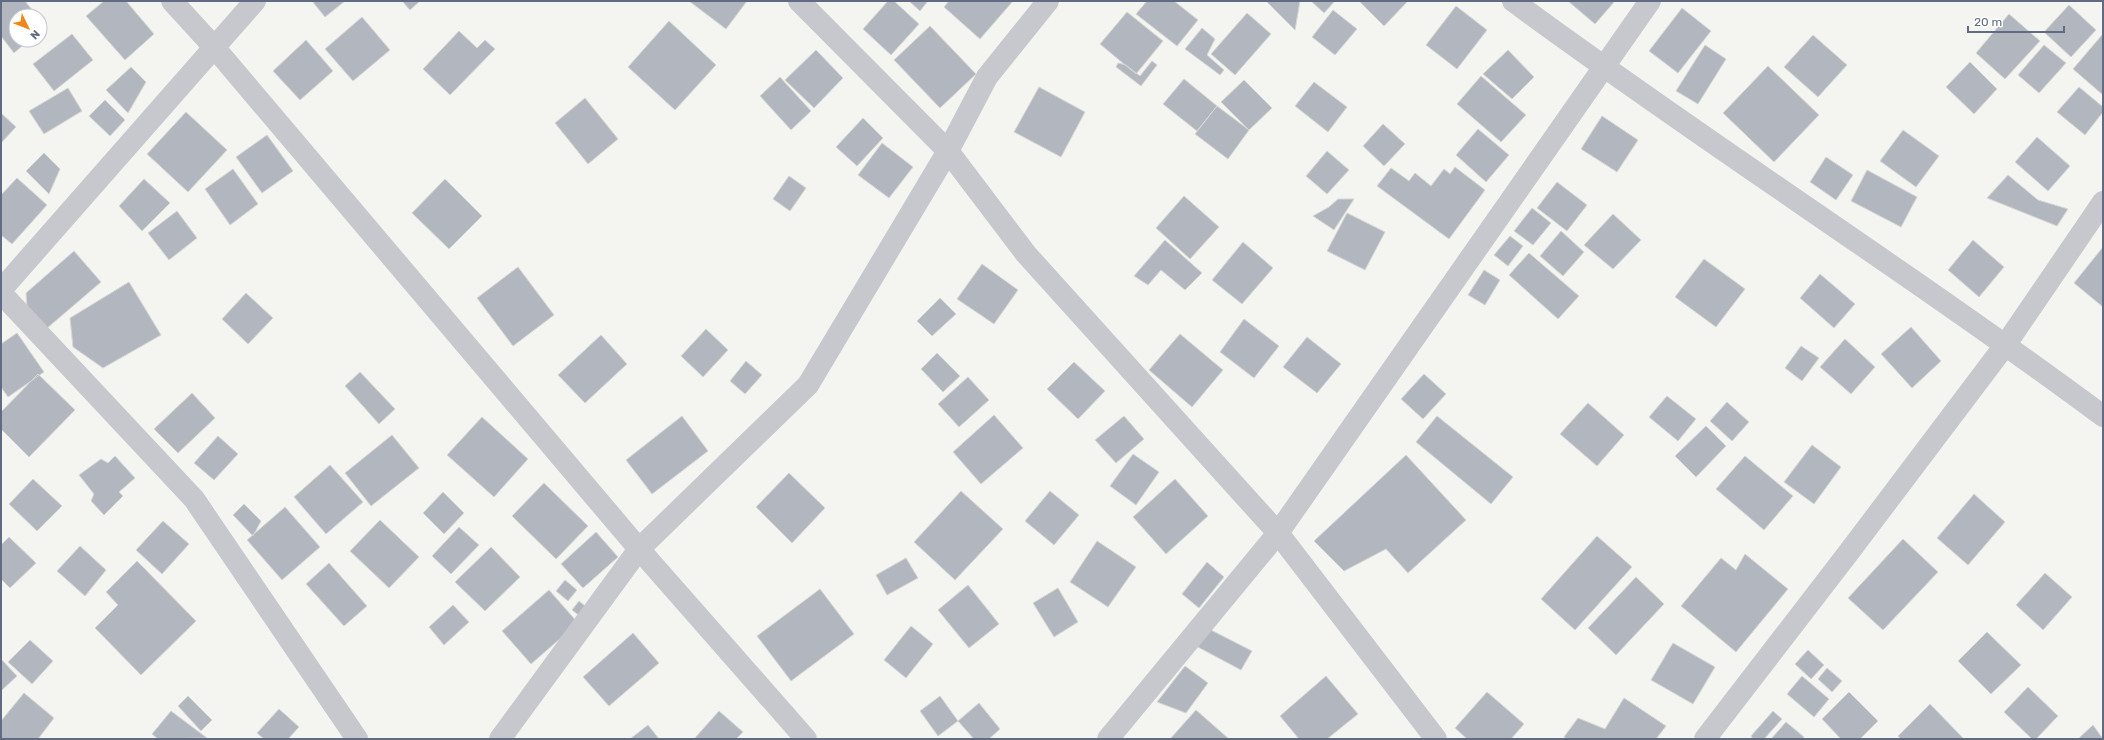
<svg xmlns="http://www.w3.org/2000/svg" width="2104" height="740" viewBox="0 0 2104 740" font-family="Rubik,sans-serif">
  <rect width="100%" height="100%" fill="#f4f5f1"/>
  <path fill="#b2b6be" stroke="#d6d7d4" d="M 1,1 L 25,1 L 37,16 L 16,16 L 16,40 L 29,40 L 14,53 L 1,36 Z
    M 104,1 L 126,1 L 154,34 L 125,60 L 86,16 Z
    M 312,1 L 345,1 L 325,17 Z
    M 402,1 L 420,1 L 410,10 Z
    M 689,1 L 747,1 L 726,29 Z
    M 888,1 L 894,1 L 919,24 L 891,55 L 863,29 Z
    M 909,1 L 928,1 L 920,11 Z
    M 949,1 L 1013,1 L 980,39 L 944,7 Z
    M 1147,1 L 1174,1 L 1198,20 L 1177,46 L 1136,14 Z
    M 1266,1 L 1300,1 L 1295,30 Z
    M 1311,1 L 1335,1 L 1324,13 Z
    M 1359,1 L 1408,1 L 1384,26 Z
    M 1568,1 L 1615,1 L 1595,24 Z
    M 2069,5 L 2096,30 L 2071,57 L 2044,32 Z
    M 1456,6 L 1487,30 L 1457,69 L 1426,45 Z
    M 1682,8 L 1711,31 L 1678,73 L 1649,51 Z
    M 1333,10 L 1357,29 L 1335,55 L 1312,37 Z
    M 1127,12 L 1163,41 L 1136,74 L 1100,44 Z
    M 1247,13 L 1271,34 L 1235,75 L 1211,54 Z
    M 2009,14 L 2040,41 L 2005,79 L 1976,53 Z
    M 362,17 L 390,50 L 353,81 L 325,49 Z
    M 40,19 L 46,26 L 40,31 Z
    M 669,21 L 716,65 L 675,110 L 628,67 Z
    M 930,26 L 976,74 L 940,108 L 894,60 Z
    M 1202,28 L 1215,39 L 1207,55 L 1224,70 L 1220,75 L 1185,49 Z
    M 459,31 L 477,48 L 485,40 L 495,49 L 450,95 L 423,69 Z
    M 72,34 L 93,60 L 54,91 L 33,64 Z
    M 1813,35 L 1847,65 L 1818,97 L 1784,67 Z
    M 2102,35 L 2103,35 L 2103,95 L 2073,69 Z
    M 306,40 L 333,71 L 300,100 L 273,71 Z
    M 1705,45 L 1726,59 L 1698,104 L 1676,91 Z
    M 2044,45 L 2066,63 L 2039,93 L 2018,75 Z
    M 816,50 L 843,78 L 814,108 L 785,80 Z
    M 1508,50 L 1534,77 L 1512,99 L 1483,74 Z
    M 1152,61 L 1157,65 L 1141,86 L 1116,67 L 1118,63 L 1126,65 L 1140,76 Z
    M 1970,62 L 1997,89 L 1974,114 L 1946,87 Z
    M 1768,66 L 1819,115 L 1774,162 L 1723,113 Z
    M 131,67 L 146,82 L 128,113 L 106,90 Z
    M 1481,76 L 1526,115 L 1501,142 L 1457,104 Z
    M 780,77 L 811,111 L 791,130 L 760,96 Z
    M 1184,79 L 1217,106 L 1197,131 L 1163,104 Z
    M 1244,80 L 1272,108 L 1249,130 L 1221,102 Z
    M 1314,82 L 1347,107 L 1328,132 L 1295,106 Z
    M 1039,87 L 1085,112 L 1061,157 L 1014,132 Z
    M 2079,87 L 2103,107 L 2103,112 L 2085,135 L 2057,112 Z
    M 68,88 L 82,111 L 44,134 L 29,111 Z
    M 585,98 L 618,139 L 588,164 L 555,123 Z
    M 105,100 L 125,120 L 110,136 L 89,116 Z
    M 1217,106 L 1249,130 L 1228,159 L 1195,134 Z
    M 186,112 L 227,150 L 188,192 L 147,154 Z
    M 1,113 L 16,127 L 1,143 Z
    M 1602,116 L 1638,140 L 1617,172 L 1581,149 Z
    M 863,118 L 883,138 L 857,166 L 836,147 Z
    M 1383,124 L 1405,144 L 1384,166 L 1363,146 Z
    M 1478,129 L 1509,155 L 1486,182 L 1456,155 Z
    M 1903,130 L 1939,156 L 1916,187 L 1880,161 Z
    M 267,135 L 293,171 L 262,193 L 236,157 Z
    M 2037,137 L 2070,166 L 2048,191 L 2015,162 Z
    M 882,143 L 913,167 L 889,198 L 858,175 Z
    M 1327,151 L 1349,170 L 1327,194 L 1306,176 Z
    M 44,153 L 60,169 L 49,194 L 26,171 Z
    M 1826,157 L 1853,175 L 1836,200 L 1810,182 Z
    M 1455,167 L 1485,190 L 1449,239 L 1377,186 L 1391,168 L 1409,181 L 1415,173 L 1431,186 L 1444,169 L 1450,174 Z
    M 233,169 L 258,204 L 230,225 L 205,189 Z
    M 1867,170 L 1917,197 L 1901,227 L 1851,201 Z
    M 2008,175 L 2038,200 L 2068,209 L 2057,226 L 1987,198 Z
    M 789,176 L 806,188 L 790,211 L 773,199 Z
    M 17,178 L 47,205 L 12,244 L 1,235 L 1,195 Z
    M 144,179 L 170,203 L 142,231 L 119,206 Z
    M 445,179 L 482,216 L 449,249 L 412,213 Z
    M 1557,182 L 1587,205 L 1567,231 L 1537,208 Z
    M 1184,196 L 1219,227 L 1190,259 L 1156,228 Z
    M 1338,199 L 1354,199 L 1334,230 L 1313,216 L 1329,207 Z
    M 1532,208 L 1551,223 L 1533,245 L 1514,231 Z
    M 177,211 L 197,238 L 169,260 L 148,233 Z
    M 1347,213 L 1385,232 L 1365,270 L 1327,251 Z
    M 1613,214 L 1641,240 L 1613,269 L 1584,245 Z
    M 1561,231 L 1584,252 L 1563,276 L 1540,256 Z
    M 1510,236 L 1523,246 L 1508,266 L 1494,255 Z
    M 1165,240 L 1202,273 L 1185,290 L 1161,270 L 1148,285 L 1134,276 Z
    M 1973,240 L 2004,267 L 1979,297 L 1948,270 Z
    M 1243,242 L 1273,268 L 1242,304 L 1212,280 Z
    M 2103,247 L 2103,307 L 2074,283 Z
    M 74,251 L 101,282 L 46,329 L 27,307 L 26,293 Z
    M 1529,253 L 1579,296 L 1558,319 L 1509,275 Z
    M 1704,259 L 1745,289 L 1716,327 L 1675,297 Z
    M 982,264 L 1018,290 L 994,324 L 957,299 Z
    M 518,267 L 554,315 L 513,346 L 477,298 Z
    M 1484,270 L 1500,280 L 1485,305 L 1468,295 Z
    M 1820,274 L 1855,304 L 1834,328 L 1800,298 Z
    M 129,282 L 161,335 L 103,368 L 73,347 L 70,318 Z
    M 246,293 L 273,318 L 248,344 L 222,319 Z
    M 940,298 L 956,314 L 932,336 L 917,321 Z
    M 1244,319 L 1279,346 L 1254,378 L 1220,352 Z
    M 1911,327 L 1941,361 L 1912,388 L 1881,354 Z
    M 706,329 L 728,350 L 703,377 L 681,356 Z
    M 17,333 L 44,372 L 8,397 L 1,387 L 1,344 Z
    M 1180,334 L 1223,370 L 1192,407 L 1149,370 Z
    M 601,335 L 627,364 L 585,403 L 558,375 Z
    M 1307,337 L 1341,364 L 1317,393 L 1283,367 Z
    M 1845,339 L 1875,367 L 1851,394 L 1820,367 Z
    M 1801,346 L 1819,358 L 1802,381 L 1785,368 Z
    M 937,353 L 960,376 L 943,392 L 921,369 Z
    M 746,361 L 762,375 L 745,394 L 730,381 Z
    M 1074,362 L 1105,391 L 1078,419 L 1047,389 Z
    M 360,372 L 395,409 L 379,424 L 345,386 Z
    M 38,374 L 75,410 L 29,457 L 1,429 L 1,412 Z
    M 1424,374 L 1446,394 L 1423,419 L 1401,399 Z
    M 968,377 L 989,400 L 959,427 L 938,404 Z
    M 192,393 L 215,418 L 178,453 L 154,429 Z
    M 1667,396 L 1696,419 L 1678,441 L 1649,417 Z
    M 1727,402 L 1749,422 L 1732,441 L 1710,421 Z
    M 1588,403 L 1624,435 L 1597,466 L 1560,434 Z
    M 994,415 L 1023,448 L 981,484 L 953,452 Z
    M 682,416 L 708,451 L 652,494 L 626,460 Z
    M 1124,416 L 1144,439 L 1116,463 L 1095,440 Z
    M 1437,416 L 1513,477 L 1491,504 L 1416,442 Z
    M 482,417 L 528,459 L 494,497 L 447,455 Z
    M 1706,426 L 1726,446 L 1696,477 L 1675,456 Z
    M 392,435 L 419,468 L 371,506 L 345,473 Z
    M 218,436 L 238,454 L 214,480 L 194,463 Z
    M 1812,445 L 1841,467 L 1814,504 L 1784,482 Z
    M 1133,454 L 1159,472 L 1136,505 L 1110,486 Z
    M 1406,455 L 1466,520 L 1408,573 L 1386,549 L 1344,571 L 1314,541 Z
    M 115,456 L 135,478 L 119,492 L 123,496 L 104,515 L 91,501 L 94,494 L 79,475 L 101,459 L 108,463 Z
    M 1745,456 L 1793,496 L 1764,530 L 1716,489 Z
    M 330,465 L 363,502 L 326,534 L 294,497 Z
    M 789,473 L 825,508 L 792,543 L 756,507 Z
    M 33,479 L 62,506 L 37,531 L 9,504 Z
    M 1175,479 L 1208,516 L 1166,554 L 1133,517 Z
    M 544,483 L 588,526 L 556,559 L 512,516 Z
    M 961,491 L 1003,529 L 955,580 L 914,542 Z
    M 1050,491 L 1079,515 L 1054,545 L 1025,521 Z
    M 443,492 L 464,513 L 444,534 L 423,513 Z
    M 1974,494 L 2005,522 L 1968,565 L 1937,538 Z
    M 244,504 L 261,521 L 253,536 L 233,515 Z
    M 285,507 L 320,547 L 282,580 L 247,540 Z
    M 380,520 L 419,557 L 389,588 L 350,551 Z
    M 163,521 L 189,544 L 162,574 L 136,550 Z
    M 459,527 L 479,545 L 451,574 L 432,556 Z
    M 596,532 L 618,557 L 583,588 L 561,564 Z
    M 1597,536 L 1632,567 L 1575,630 L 1541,599 Z
    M 9,537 L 36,563 L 10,588 L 1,579 L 1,545 Z
    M 1903,539 L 1938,572 L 1883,630 L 1848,598 Z
    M 1097,541 L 1136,567 L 1108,607 L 1070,582 Z
    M 80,546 L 106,570 L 85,596 L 57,571 Z
    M 491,547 L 520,577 L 485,611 L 455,582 Z
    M 1745,554 L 1788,589 L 1736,652 L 1681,606 L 1721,558 L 1736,570 Z
    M 906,558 L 918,578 L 887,595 L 876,575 Z
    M 137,561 L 196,621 L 141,675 L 95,628 L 118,605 L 106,592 Z
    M 1207,562 L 1224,577 L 1199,608 L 1182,594 Z
    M 329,563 L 367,606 L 344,626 L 306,584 Z
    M 2045,573 L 2072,597 L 2043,630 L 2016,605 Z
    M 1636,577 L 1664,604 L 1616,655 L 1588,628 Z
    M 565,580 L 577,590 L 568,601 L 556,591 Z
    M 968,585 L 999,624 L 969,648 L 938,610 Z
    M 1058,588 L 1078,622 L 1054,637 L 1033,603 Z
    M 820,589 L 854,634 L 791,681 L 757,636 Z
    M 549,590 L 578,623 L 531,664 L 502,631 Z
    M 579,601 L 592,612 L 585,620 L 572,610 Z
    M 453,605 L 469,622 L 444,645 L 429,627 Z
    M 911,626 L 933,644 L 906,678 L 884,660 Z
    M 1207,628 L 1252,651 L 1241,670 L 1196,646 Z
    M 1987,632 L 2021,665 L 1991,694 L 1958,661 Z
    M 633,633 L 659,663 L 609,706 L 583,677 Z
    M 30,640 L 53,661 L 32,684 L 8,662 Z
    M 1673,643 L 1715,667 L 1693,704 L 1651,680 Z
    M 1808,650 L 1824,665 L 1811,679 L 1795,664 Z
    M 1,659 L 17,676 L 1,691 Z
    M 1185,666 L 1208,683 L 1186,713 L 1157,702 Z
    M 1827,668 L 1842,681 L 1832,692 L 1818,679 Z
    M 1326,676 L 1358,714 L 1327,739 L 1299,739 L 1280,716 Z
    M 1802,676 L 1829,699 L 1814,717 L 1787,694 Z
    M 2028,687 L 2058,716 L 2036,739 L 2032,739 L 2004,712 Z
    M 1487,692 L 1524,724 L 1511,739 L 1467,739 L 1455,728 Z
    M 1849,692 L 1878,721 L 1860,739 L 1841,739 L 1822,719 Z
    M 24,693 L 54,718 L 38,739 L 1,739 L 1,721 Z
    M 188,696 L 212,720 L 201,731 L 178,706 Z
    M 940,696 L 958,721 L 938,736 L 920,711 Z
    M 1624,698 L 1666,726 L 1656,739 L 1567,739 L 1564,737 L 1578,718 L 1605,729 Z
    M 979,703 L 1000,729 L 989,739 L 974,739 L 958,721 Z
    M 1930,704 L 1963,738 L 1962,739 L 1901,739 L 1898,736 Z
    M 279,709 L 299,727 L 288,739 L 264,739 L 257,733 Z
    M 1196,710 L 1229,739 L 1170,739 Z
    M 171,711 L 207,738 L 158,739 L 152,734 Z
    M 719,711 L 743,732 L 736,739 L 694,739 Z
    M 1773,711 L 1782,719 L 1764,739 L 1753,739 L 1751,736 Z
    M 1786,722 L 1804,737 L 1802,739 L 1771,739 Z
    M 648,725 L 659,739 L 630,739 Z
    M 2093,725 L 2103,739 L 2078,739 Z"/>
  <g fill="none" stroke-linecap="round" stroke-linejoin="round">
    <path stroke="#c7c8cd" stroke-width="22" d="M 172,1 L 214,47 L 639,549 L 806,739
      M 799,1 L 948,151 L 1026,254 L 1278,533 L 1436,739
      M 1513,1 C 1707,144 1910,273 2103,416
      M 1,290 L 255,1
      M 1,293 L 194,499 L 357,739
      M 500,739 L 639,549 L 808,385 L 948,151 L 987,77 L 1048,1
      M 1108,739 L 1278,533 L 1650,1
      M 1705,739 L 1849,552 L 2006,344 L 2103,202"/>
  </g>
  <rect width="2104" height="740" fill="none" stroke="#626b84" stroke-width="4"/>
  <g transform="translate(28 28) rotate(133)"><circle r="19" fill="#ffffff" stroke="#c0c4ce"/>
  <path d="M0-3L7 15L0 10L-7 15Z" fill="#ef8617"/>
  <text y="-6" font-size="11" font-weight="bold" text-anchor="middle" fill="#626b84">N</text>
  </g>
  <path d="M1968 26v6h96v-6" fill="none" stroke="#626b84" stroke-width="2"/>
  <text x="1974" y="26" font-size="12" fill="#626b84" stroke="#ffffff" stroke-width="3" paint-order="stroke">20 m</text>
</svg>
